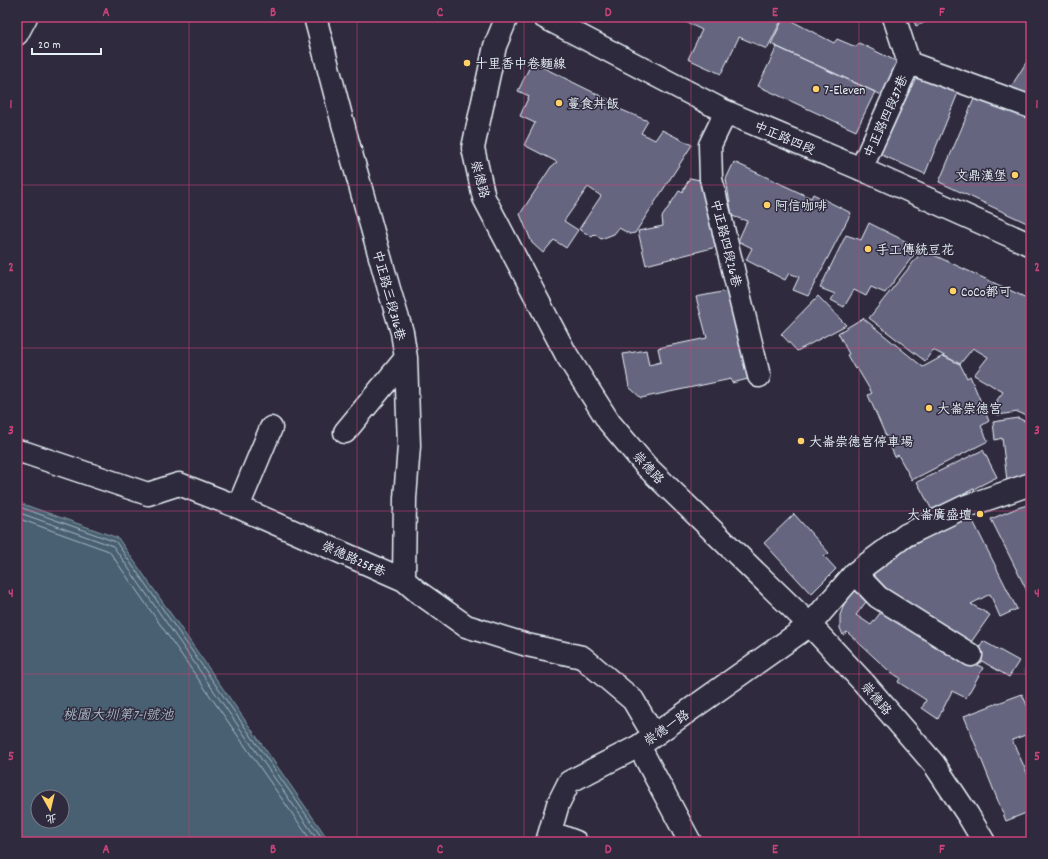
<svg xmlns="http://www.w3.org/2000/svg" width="1048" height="859" viewBox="0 0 1048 859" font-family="Dekko,'LXGW WenKai TC',sans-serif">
  <rect width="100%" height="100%" fill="#2f2a3d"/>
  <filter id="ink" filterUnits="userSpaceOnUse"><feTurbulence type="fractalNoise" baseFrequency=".025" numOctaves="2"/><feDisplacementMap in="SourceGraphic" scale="8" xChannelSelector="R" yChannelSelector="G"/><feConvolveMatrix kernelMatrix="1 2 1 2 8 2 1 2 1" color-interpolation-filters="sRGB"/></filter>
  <g filter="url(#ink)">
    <path fill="#403c51" d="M 1031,667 L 1031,689 L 1022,669 Z"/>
    <path fill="#486172" stroke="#889ba8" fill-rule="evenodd" d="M 17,502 L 118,538 L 330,842 L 17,842 ZM 38,797 L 62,797 L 62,821 L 38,821 Z"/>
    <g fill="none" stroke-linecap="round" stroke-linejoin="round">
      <path stroke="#a8b7c2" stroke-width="1" d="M 17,506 L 116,542 L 325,842
        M 17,512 L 113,546 L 319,842
        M 17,518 L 109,551 L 312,842"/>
    </g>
    <path fill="#666580" stroke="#e8f1f8" d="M 676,17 L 783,17 L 767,49 L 739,37 L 721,74 L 688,59 L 702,30 Z
      M 784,17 L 834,43 L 837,39 L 856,47 L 859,43 L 900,63 L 886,97 L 771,44 Z
      M 912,17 L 938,17 L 916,26 Z
      M 777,47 L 875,92 L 856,131 L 758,86 Z
      M 1029,58 L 1031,59 L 1031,101 L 1007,93 Z
      M 532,62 L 619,105 L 617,108 L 648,121 L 641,133 L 655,140 L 662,130 L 692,145 L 635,233 L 630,234 L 619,228 L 614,234 L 601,239 L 595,234 L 592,237 L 579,229 L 601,196 L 588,187 L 564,221 L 578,230 L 566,248 L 554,240 L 543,253 L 532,243 L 520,214 L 551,167 L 557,162 L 524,145 L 535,123 L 520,116 L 529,96 L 518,91 Z
      M 914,69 L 960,88 L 925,174 L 875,152 Z
      M 976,94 L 1031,114 L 1031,220 L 1029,224 L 939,182 Z
      M 734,162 L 811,198 L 813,194 L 851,213 L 808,296 L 793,290 L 799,277 L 789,273 L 785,280 L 746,260 L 752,248 L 738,241 L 747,221 L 732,216 L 726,179 Z
      M 690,178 L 700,180 L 716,247 L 646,265 L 638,231 L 663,226 L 662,217 L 679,191 L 682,192 Z
      M 869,223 L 919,248 L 885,293 L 871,287 L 866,296 L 854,290 L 844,307 L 831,300 L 835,294 L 820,288 L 846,235 L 861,240 Z
      M 923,250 L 1031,300 L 1031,418 L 1018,412 L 998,415 L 997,400 L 1003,392 L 974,375 L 988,357 L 973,348 L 960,364 L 933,350 L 925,361 L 869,318 Z
      M 727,291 L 748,379 L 732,383 L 731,379 L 641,398 L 629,387 L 623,354 L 646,350 L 649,365 L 661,362 L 658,348 L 707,338 L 696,297 Z
      M 818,296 L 846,325 L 797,351 L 781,334 Z
      M 863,318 L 923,367 L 943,356 L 960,364 L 967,378 L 970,376 L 989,421 L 981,426 L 988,441 L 912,480 L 898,455 L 895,457 L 868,395 L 872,393 L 857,368 L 855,369 L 847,355 L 849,354 L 838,333 Z
      M 1018,418 L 1031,424 L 1031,473 L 1007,481 L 1002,438 L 995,440 L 993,422 Z
      M 983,450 L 997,477 L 932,510 L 917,482 Z
      M 1031,504 L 1031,599 L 991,519 L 1017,508 Z
      M 794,514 L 829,553 L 824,556 L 836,569 L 811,594 L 764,543 Z
      M 971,517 L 1017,609 L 1000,617 L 990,594 L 971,604 L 990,615 L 967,648 L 878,587 L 868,573 L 882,563 L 942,529 Z
      M 856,588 L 869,598 L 856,615 L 871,625 L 884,608 L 983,668 L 966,698 L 952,691 L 938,719 L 922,708 L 926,700 L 898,682 L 900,678 L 888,670 L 847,632 L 843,635 L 840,628 L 840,615 L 846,599 Z
      M 983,641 L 1019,661 L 1009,677 L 975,657 Z
      M 1022,694 L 1031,714 L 1031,733 L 1012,740 L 1028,775 L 1031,774 L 1031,811 L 1006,821 L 964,716 Z"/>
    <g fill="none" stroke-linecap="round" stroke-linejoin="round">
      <g stroke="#e8f1f8" stroke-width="25">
        <path id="minor" d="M 315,17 L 347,139 L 389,289 L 402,332 L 406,358 L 409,446 L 405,498 L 404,580
          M 507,17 L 495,46 L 473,148 L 484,198 L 566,354 L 609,422 L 646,466 L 810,625 L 864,683 L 934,764 L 968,815 L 984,842
          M 17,34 L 26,17
          M 909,63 L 1031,107
          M 726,112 L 710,145 L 711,179 L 759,376
          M 861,169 L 909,63 L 894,17
          M 345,432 L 406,358
          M 17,451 L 26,453 L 148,494 L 179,484 L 238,507 L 404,580 L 418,592 L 466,626 L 527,645 L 582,657 L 633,700 L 647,724 L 656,734
          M 238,507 L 271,428
          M 855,573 L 878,597 L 971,655
          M 639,746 L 690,842
          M 550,832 L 576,842
          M 547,842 L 558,804 L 569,782 L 639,746 L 810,625 L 855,573 L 906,535 L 964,507 L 1031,484"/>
      </g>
      <g stroke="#e8f1f8" stroke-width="25">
        <path id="major" d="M 544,17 L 726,112 L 861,169 L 1031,245"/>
      </g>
      <use href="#minor" stroke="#2f2a3d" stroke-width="22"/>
      <use href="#major" stroke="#2f2a3d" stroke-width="22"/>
    </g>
  </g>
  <path fill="none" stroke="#ca437a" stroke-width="1" stroke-opacity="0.55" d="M 189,17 L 189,842M 357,17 L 357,842M 524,17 L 524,842M 691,17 L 691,842M 859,17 L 859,842M 17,185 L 1031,185M 17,348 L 1031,348M 17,511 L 1031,511M 17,674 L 1031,674"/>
  <g fill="#ffd166" stroke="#2f2a3d" stroke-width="1.5">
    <circle cx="467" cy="63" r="4"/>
    <circle cx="816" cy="89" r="4"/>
    <circle cx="559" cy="103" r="4"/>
    <circle cx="1015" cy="175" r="4"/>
    <circle cx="767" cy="205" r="4"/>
    <circle cx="868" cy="249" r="4"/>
    <circle cx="953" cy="291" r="4"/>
    <circle cx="929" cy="408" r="4"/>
    <circle cx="801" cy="441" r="4"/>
    <circle cx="980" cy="514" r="4"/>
  </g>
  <g text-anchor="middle" stroke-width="3" stroke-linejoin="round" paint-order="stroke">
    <g font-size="13" fill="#e8f1f8" stroke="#2f2a3d" text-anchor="start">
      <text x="475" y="68">十里香中卷麵線</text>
      <text x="824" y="94">7-Eleven</text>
      <text x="567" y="108">蔓食丼飯</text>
      <text x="1007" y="180" text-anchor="end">文鼎漢堡</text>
      <text x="775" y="210">阿信咖啡</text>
      <text x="876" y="254">手工傳統豆花</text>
      <text x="961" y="296">CoCo都可</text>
      <text x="937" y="413">大崙崇德宮</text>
      <text x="809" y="446">大崙崇德宮停車場</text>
      <text x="972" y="519" text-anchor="end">大崙廣盛壇</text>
    </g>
    <g font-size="13" fill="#e8f1f8" stroke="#2f2a3d">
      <text transform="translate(885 116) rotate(-66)" y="5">中正路四段37巷</text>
      <text transform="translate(785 137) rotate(23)" y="5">中正路四段</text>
      <text transform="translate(481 179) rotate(75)" y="5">崇德路</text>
      <text transform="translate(727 243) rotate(76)" y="5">中正路四段26巷</text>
      <text transform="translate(390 295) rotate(75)" y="5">中正路三段316巷</text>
      <text transform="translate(649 467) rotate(47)" y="5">崇德路</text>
      <text transform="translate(354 558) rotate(24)" y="5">崇德路258巷</text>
      <text transform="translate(877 698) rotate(49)" y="5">崇德路</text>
      <text transform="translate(666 727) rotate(-35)" y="5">崇德一路</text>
    </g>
    <g font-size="14" font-style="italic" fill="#a8b7c2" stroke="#2f2a3d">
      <text x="118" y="719">桃園大圳第7-1號池</text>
    </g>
  </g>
  <rect width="1048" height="859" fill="none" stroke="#2f2a3d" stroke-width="44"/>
  <g transform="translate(50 809) rotate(172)"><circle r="19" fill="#2f2a3d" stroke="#797a88"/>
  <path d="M0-3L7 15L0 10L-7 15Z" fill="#ffd166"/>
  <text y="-6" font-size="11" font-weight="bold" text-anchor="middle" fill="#e8f1f8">北</text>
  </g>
  <path d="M32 48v6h69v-6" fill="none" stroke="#e8f1f8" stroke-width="2"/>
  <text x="38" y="48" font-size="12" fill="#e8f1f8" stroke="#2f2a3d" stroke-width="3" paint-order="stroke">20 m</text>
  <rect x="22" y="22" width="1004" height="815" fill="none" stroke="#ca437a" stroke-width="1.5"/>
  <g font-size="13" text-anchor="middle" font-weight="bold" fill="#ca437a">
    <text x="106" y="16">A</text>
    <text x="273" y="16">B</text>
    <text x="440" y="16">C</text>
    <text x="608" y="16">D</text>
    <text x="775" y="16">E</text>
    <text x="942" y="16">F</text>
    <text x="11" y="108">1</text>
    <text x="1037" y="108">1</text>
    <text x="11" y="271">2</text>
    <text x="1037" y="271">2</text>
    <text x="11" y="434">3</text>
    <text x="1037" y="434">3</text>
    <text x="11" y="597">4</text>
    <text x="1037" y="597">4</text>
    <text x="11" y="760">5</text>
    <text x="1037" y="760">5</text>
    <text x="106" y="853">A</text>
    <text x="273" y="853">B</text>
    <text x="440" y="853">C</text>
    <text x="608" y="853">D</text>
    <text x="775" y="853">E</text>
    <text x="942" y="853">F</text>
  </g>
</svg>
